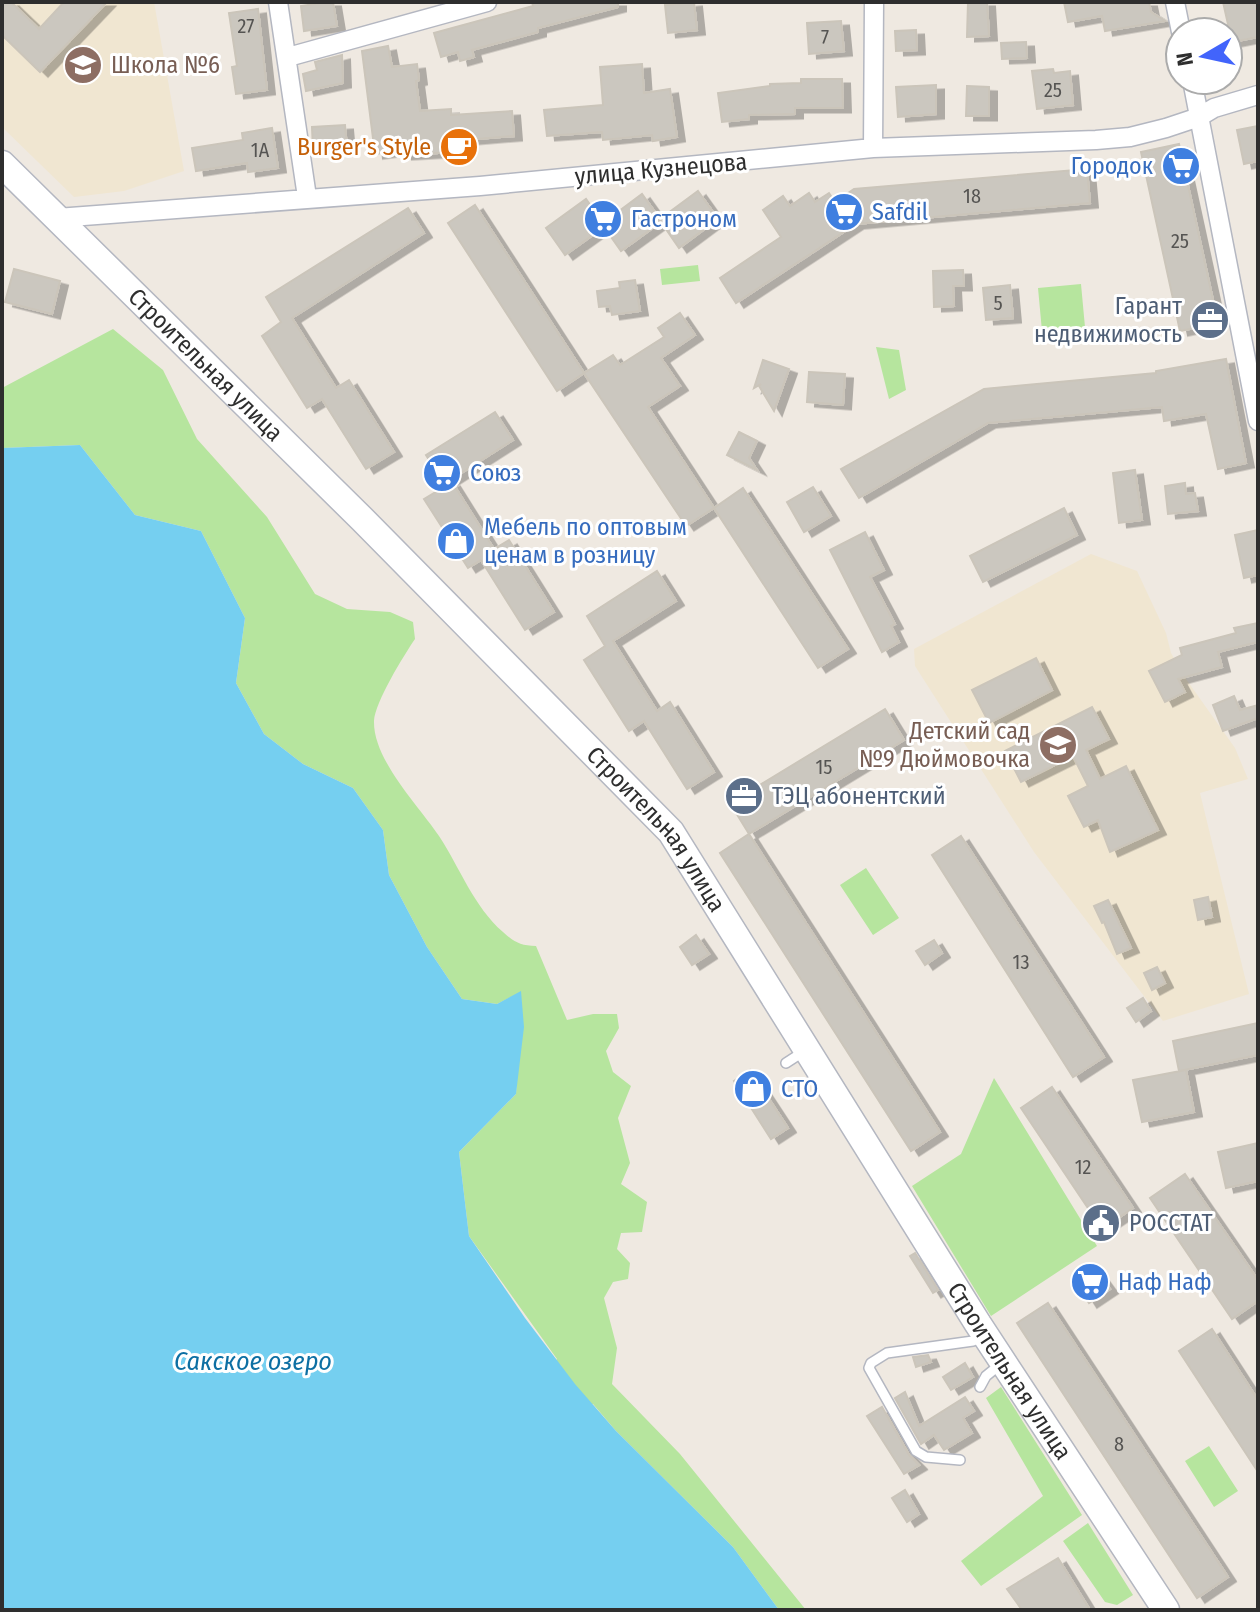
<svg xmlns="http://www.w3.org/2000/svg" width="1260" height="1612" viewBox="0 0 1260 1612" font-family="'Fira Sans Condensed',sans-serif">
  <defs>
    <filter id="shadow"><feDropShadow dx="8" dy="4.5" stdDeviation="0" flood-color="#0004"/></filter>
  </defs>
  <rect width="100%" height="100%" fill="#efe9e1"/>
  <path fill="#f0e6d1" d="M 2,2 L 154,2 L 184,171 L 124,191 L 74,197 L 2,127 Z
    M 1091,554 L 1137,571 L 1166,633 L 1171,653 L 1186,679 L 1235,748 L 1248,779 L 1200,793 L 1249,994 L 1163,1021 L 1034,852 L 915,666 L 914,649 Z"/>
  <path fill="#b6e59e" d="M 698,265 L 700,281 L 662,285 L 660,269 Z
    M 1081,284 L 1086,338 L 1043,342 L 1038,288 Z
    M 113,329 L 163,370 L 197,439 L 267,517 L 315,594 L 347,609 L 390,612 L 413,622 L 415,639 C 404,655 375,702 374,721 C 373,760 419,806 439,836 C 460,868 474,907 503,932 C 514,942 521,946 536,946 L 567,1020 L 593,1014 L 617,1014 L 619,1028 L 606,1051 L 613,1072 L 631,1086 L 618,1118 L 630,1163 L 621,1184 L 647,1202 L 642,1232 L 621,1233 L 617,1249 L 630,1263 L 628,1279 L 613,1282 L 604,1298 L 617,1348 L 612,1384 L 680,1454 L 806,1610 L 779,1610 L 733,1547 L 616,1431 L 593,1404 L 521,1406 L 557,1359 L 469,1236 L 459,1152 L 516,1094 L 521,992 L 497,1004 L 462,999 L 427,947 L 389,875 L 383,830 L 353,788 L 303,764 L 264,734 L 236,683 L 245,618 L 201,531 L 135,515 L 80,445 L 2,448 L 2,388 Z
    M 876,347 L 899,350 L 906,390 L 889,399 Z
    M 866,868 L 899,918 L 873,935 L 840,885 Z
    M 994,1078 L 1097,1246 L 991,1316 L 912,1186 L 961,1154 Z
    M 1001,1387 L 1082,1515 L 981,1586 L 961,1561 L 1043,1496 L 986,1398 Z
    M 1209,1446 L 1238,1491 L 1214,1507 L 1185,1461 Z
    M 1088,1523 L 1133,1595 L 1117,1605 L 1105,1602 L 1063,1541 Z"/>
  <path fill="#75cff0" d="M 80,445 L 135,515 L 201,531 L 245,618 L 236,683 L 264,734 L 303,764 L 353,788 L 383,830 L 389,875 L 427,947 L 462,999 L 497,1004 L 521,991 L 524,1027 L 516,1094 L 459,1152 L 469,1236 L 525,1318 L 575,1384 L 616,1431 L 733,1547 L 779,1610 L 2,1610 L 2,448 Z"/>
  <path fill="#cbc7bf" stroke="#cbc5ba" stroke-width="2" filter="url(#shadow)" d="M 2,2 L 11,2 L 39,29 L 64,2 L 107,2 L 40,72 L 2,35 Z
    M 327,2 L 333,2 L 337,26 L 304,31 L 301,6 Z
    M 532,2 L 618,2 L 618,7 L 538,28 L 538,32 L 472,50 L 474,57 L 460,61 L 458,52 L 441,57 L 434,33 L 533,6 Z
    M 694,2 L 697,30 L 668,33 L 665,5 Z
    M 968,2 L 987,2 L 989,36 L 967,37 Z
    M 1064,2 L 1149,2 L 1151,12 L 1165,21 L 1105,31 L 1102,16 L 1068,22 Z
    M 1223,2 L 1258,2 L 1258,37 L 1232,42 Z
    M 258,9 L 267,90 L 236,94 L 232,67 L 237,66 L 229,13 Z
    M 841,21 L 844,51 L 809,54 L 807,23 Z
    M 916,30 L 917,50 L 896,51 L 895,31 Z
    M 1026,42 L 1027,58 L 1002,59 L 1001,43 Z
    M 388,46 L 392,67 L 417,64 L 419,80 L 416,81 L 420,111 L 451,109 L 451,115 L 512,111 L 514,136 L 454,141 L 455,152 L 404,155 L 404,150 L 375,154 L 362,51 Z
    M 342,55 L 343,83 L 306,91 L 303,74 L 317,70 L 315,62 Z
    M 642,64 L 644,93 L 670,89 L 677,137 L 653,141 L 652,135 L 603,140 L 602,132 L 547,136 L 544,110 L 603,105 L 600,67 Z
    M 1053,69 L 1054,73 L 1070,71 L 1073,105 L 1037,109 L 1032,71 Z
    M 801,79 L 842,79 L 843,108 L 795,108 L 795,114 L 749,115 L 749,119 L 722,122 L 718,93 L 770,86 L 770,84 L 801,83 Z
    M 936,85 L 936,114 L 898,117 L 896,87 Z
    M 967,86 L 989,87 L 989,116 L 966,116 Z
    M 345,125 L 347,148 L 313,150 L 312,127 Z
    M 1258,126 L 1258,161 L 1244,164 L 1237,130 Z
    M 272,128 L 278,168 L 248,172 L 247,163 L 196,171 L 192,148 L 243,140 L 242,133 Z
    M 1179,144 L 1218,323 L 1180,331 L 1141,152 Z
    M 1087,169 L 1090,203 L 856,224 L 736,303 L 720,278 L 781,237 L 763,210 L 783,196 L 790,206 L 809,193 L 815,202 L 829,193 L 835,202 L 854,189 Z
    M 698,191 L 718,219 L 679,248 L 661,222 L 621,251 L 604,227 L 565,255 L 546,228 L 586,199 L 603,223 L 642,194 L 660,219 Z
    M 475,205 L 584,373 L 557,391 L 448,223 Z
    M 408,208 L 424,233 L 292,318 L 336,388 L 349,380 L 394,452 L 366,469 L 322,399 L 307,408 L 262,336 L 281,322 L 266,297 Z
    M 14,269 L 60,281 L 52,314 L 5,302 Z
    M 963,270 L 964,286 L 953,286 L 954,306 L 934,307 L 933,271 Z
    M 635,280 L 640,311 L 612,315 L 610,306 L 599,307 L 597,291 L 620,288 L 619,282 Z
    M 1010,285 L 1013,318 L 986,320 L 983,288 Z
    M 680,313 L 695,335 L 661,358 L 680,386 L 648,407 L 714,508 L 686,526 L 584,373 L 613,355 L 620,365 L 664,337 L 658,328 Z
    M 1226,359 L 1246,463 L 1218,469 L 1206,414 L 1164,421 L 1162,407 L 988,423 L 859,498 L 841,469 L 984,389 L 1156,373 L 1156,371 Z
    M 763,360 L 789,369 L 774,411 L 759,386 L 761,384 L 754,388 Z
    M 809,372 L 845,374 L 843,405 L 807,402 Z
    M 495,412 L 513,440 L 444,484 L 426,455 Z
    M 739,432 L 757,441 L 749,458 L 757,470 L 727,455 Z
    M 1135,470 L 1142,520 L 1119,523 L 1113,473 Z
    M 452,482 L 494,549 L 509,540 L 554,612 L 525,630 L 481,560 L 468,568 L 424,499 Z
    M 1185,483 L 1186,494 L 1195,493 L 1198,511 L 1168,514 L 1165,486 Z
    M 813,487 L 831,516 L 804,532 L 787,502 Z
    M 743,488 L 848,649 L 818,668 L 714,508 Z
    M 1064,508 L 1077,535 L 983,582 L 970,556 Z
    M 1258,530 L 1258,575 L 1244,578 L 1235,535 Z
    M 865,532 L 884,570 L 870,577 L 895,624 L 891,626 L 899,642 L 882,652 L 830,550 Z
    M 657,571 L 676,601 L 613,641 L 657,711 L 670,702 L 714,772 L 687,789 L 644,721 L 629,731 L 584,660 L 605,646 L 587,616 Z
    M 1258,623 L 1258,642 L 1218,652 L 1222,667 L 1178,679 L 1185,692 L 1165,702 L 1149,671 L 1182,655 L 1180,648 L 1236,633 L 1234,628 Z
    M 1036,658 L 1052,690 L 989,723 L 972,690 Z
    M 1234,696 L 1240,710 L 1258,705 L 1258,718 L 1223,731 L 1213,705 Z
    M 1092,707 L 1109,739 L 1086,750 L 1100,779 L 1126,766 L 1158,830 L 1110,852 L 1098,820 L 1084,827 L 1068,796 L 1088,786 L 1073,756 L 1021,782 L 1005,751 Z
    M 885,709 L 904,740 L 749,834 L 730,803 Z
    M 749,834 L 940,1132 L 911,1151 L 720,853 Z
    M 961,836 L 1104,1057 L 1073,1077 L 932,855 Z
    M 1208,897 L 1212,917 L 1198,920 L 1194,900 Z
    M 1108,900 L 1131,948 L 1117,954 L 1104,922 L 1102,923 L 1094,906 Z
    M 696,935 L 709,954 L 692,965 L 680,947 Z
    M 934,940 L 942,953 L 925,965 L 916,951 Z
    M 1157,967 L 1165,983 L 1152,990 L 1144,973 Z
    M 1143,998 L 1151,1011 L 1136,1022 L 1127,1008 Z
    M 1258,1023 L 1258,1055 L 1179,1071 L 1173,1041 Z
    M 750,1070 L 788,1128 L 771,1139 L 734,1081 Z
    M 1186,1070 L 1194,1112 L 1142,1122 L 1133,1080 Z
    M 1052,1087 L 1133,1208 L 1102,1229 L 1021,1108 Z
    M 1258,1143 L 1258,1181 L 1226,1188 L 1218,1152 Z
    M 1185,1174 L 1258,1280 L 1258,1301 L 1232,1319 L 1150,1198 Z
    M 915,1253 L 938,1290 L 933,1293 L 910,1256 Z
    M 1094,1267 L 1110,1289 L 1089,1303 L 1075,1281 Z
    M 1048,1303 L 1228,1577 L 1197,1598 L 1017,1323 Z
    M 1212,1329 L 1258,1400 L 1258,1472 L 1179,1351 Z
    M 928,1355 L 931,1362 L 916,1367 L 913,1357 Z
    M 965,1363 L 973,1377 L 951,1390 L 943,1377 Z
    M 905,1392 L 919,1426 L 965,1397 L 974,1411 L 963,1418 L 972,1433 L 944,1450 L 934,1435 L 921,1444 L 895,1398 Z
    M 882,1407 L 909,1455 L 919,1465 L 904,1474 L 867,1416 Z
    M 905,1490 L 919,1514 L 907,1522 L 892,1498 Z
    M 1058,1558 L 1090,1610 L 1022,1610 L 1007,1589 Z"/>
  <g fill="none" stroke-linecap="round" stroke-linejoin="round">
    <g stroke="#b4b7c1" stroke-width="12">
      <path id="lane" d="M 786,1063 L 803,1052
        M 980,1387 L 986,1376 L 1002,1363
        M 960,1460 L 926,1457 L 916,1451 L 869,1368 L 871,1363 L 887,1353 L 973,1341 L 984,1335"/>
    </g>
    <g stroke="#b4b7c1" stroke-width="21">
      <path id="street" d="M 278,2 L 307,197
        M 1175,2 L 1181,32
        M 288,57 L 487,2
        M 1192,80 L 1258,421
        M 873,148 L 874,2
        M 57,218 L 480,186 L 873,148 L 1096,140 L 1130,137 L 1166,128 L 1199,117 L 1214,108 L 1258,95"/>
    </g>
    <g stroke="#b4b7c1" stroke-width="29">
      <g id="secondary">
        <path id="s1" d="M 2,164 L 362,519 L 671,832 L 978,1324 L 1166,1610"/>
      </g>
    </g>
    <use href="#lane" stroke="#fff" stroke-width="9"/>
    <use href="#street" stroke="#fff" stroke-width="18"/>
    <use href="#secondary" stroke="#fff" stroke-width="26"/>
  </g>
  <defs>
    <g id="school-disc" transform="scale(2)"><circle r="9.5" fill="#8d6e63" stroke="#fff"/><path d="M0-5L7-2L0 1L-7-2ZM-4 1L0 2.5L4 1V4Q0 6-4 4Z" fill="#fff"/></g>
    <g id="cafe-disc" transform="scale(2)"><circle r="9.5" fill="#e8710a" stroke="#fff"/><path d="M-5.5-4.5H6V0H3Q3 3.5 0 3.5H-2.5Q-5.5 3.5-5.5 0ZM3-3.2v2h1.7v-2ZM-6 4.5H4V6H-6Z" fill="#fff"/></g>
    <g id="supermarket-disc" transform="scale(2)"><circle r="9.5" fill="#3f7fe0" stroke="#fff"/><path d="M-6-5.5h2.5l.6 2H6L4.5 2H-2.5L-4.4-4H-6ZM-1.5 3.2a1.3 1.3 0 1 0 .1 0ZM3 3.2a1.3 1.3 0 1 0 .1 0Z" fill="#fff"/></g>
    <g id="office-disc" transform="scale(2)"><circle r="9.5" fill="#5c6f8a" stroke="#fff"/><path d="M-6-3h4V-5.5h4V-3h4V5H-6ZM-1-4.5V-3h2v-1.5ZM-6 0V1H6V0Z" fill="#fff"/></g>
    <g id="shop-disc" transform="scale(2)"><circle r="9.5" fill="#3f7fe0" stroke="#fff"/><path d="M-5-2.5h2.3a2.7 3.5 0 0 1 5.4 0H5L5.5 6h-11ZM-1.5-2.5h3a1.5 2.3 0 0 0-3 0Z" fill="#fff"/></g>
    <g id="civic-disc" transform="scale(2)"><circle r="9.5" fill="#5c6f8a" stroke="#fff"/><path d="M-.6-6.5H3V-4.5H.6V-3L4-1V1h2V6H-6V1h2V-1L-.6-3ZM-1.2 2.5V6h2.4V2.5Z" fill="#fff"/></g>
  </defs>
  <g fill-rule="evenodd">
    <use href="#school-disc" x="83" y="65"/>
    <use href="#cafe-disc" x="459" y="147"/>
    <use href="#supermarket-disc" x="1181" y="166"/>
    <use href="#supermarket-disc" x="844" y="212"/>
    <use href="#supermarket-disc" x="603" y="219"/>
    <use href="#office-disc" x="1210" y="320"/>
    <use href="#supermarket-disc" x="442" y="473"/>
    <use href="#shop-disc" x="456" y="541"/>
    <use href="#school-disc" x="1058" y="745"/>
    <use href="#office-disc" x="744" y="796"/>
    <use href="#shop-disc" x="753" y="1089"/>
    <use href="#civic-disc" x="1101" y="1223"/>
    <use href="#supermarket-disc" x="1090" y="1282"/>
  </g>
  <g text-anchor="middle" stroke-width="6" stroke-linejoin="round" paint-order="stroke">
    <g font-size="20" fill="#555452">
      <text x="246" y="33">27</text>
      <text x="825" y="44">7</text>
      <text x="1053" y="97">25</text>
      <text x="260" y="157">1А</text>
      <text x="972" y="203">18</text>
      <text x="1180" y="248">25</text>
      <text x="998" y="310">5</text>
      <text x="824" y="774">15</text>
      <text x="1021" y="969">13</text>
      <text x="1083" y="1174">12</text>
      <text x="1119" y="1451">8</text>
    </g>
    <g font-size="24" fill="#785e54" stroke="#fff" text-anchor="start">
      <text x="111" y="73">Школа №6</text>
      <text x="1030" y="739" text-anchor="end">Детский сад<tspan x="1030" dy="28">№9 Дюймовочка</tspan></text>
    </g>
    <g font-size="24" fill="#c56008" stroke="#fff" text-anchor="end">
      <text x="431" y="155">Burger's Style</text>
    </g>
    <g font-size="24" fill="#366cbe" stroke="#fff" text-anchor="start">
      <text x="1153" y="174" text-anchor="end">Городок</text>
      <text x="872" y="220">Safdil</text>
      <text x="631" y="227">Гастроном</text>
      <text x="470" y="481">Союз</text>
      <text x="484" y="535">Мебель по оптовым<tspan x="484" dy="28">ценам в розницу</tspan></text>
      <text x="781" y="1097">СТО</text>
      <text x="1118" y="1290">Наф Наф</text>
    </g>
    <g font-size="24" fill="#2e2e2e" stroke="#fff">
      <text transform="translate(661 169) rotate(-5)" y="8">улица Кузнецова</text>
      <text dy="8" stroke="none"><textPath href="#s1" startOffset="286">Строительная улица</textPath></text>
      <text dy="8" stroke="none"><textPath href="#s1" startOffset="934">Строительная улица</textPath></text>
      <text dy="8" stroke="none"><textPath href="#s1" startOffset="1582">Строительная улица</textPath></text>
    </g>
    <g font-size="24" fill="#4e5e75" stroke="#fff" text-anchor="start">
      <text x="1182" y="314" text-anchor="end">Гарант<tspan x="1182" dy="28">недвижимость</tspan></text>
      <text x="772" y="804">ТЭЦ абонентский</text>
      <text x="1129" y="1231">РОССТАТ</text>
    </g>
    <g font-size="26" font-style="italic" fill="#0d6fa3" stroke="#fff">
      <text x="253" y="1370">Сакское озеро</text>
    </g>
  </g>
  <rect width="1260" height="1612" fill="none" stroke="#2e2e2e" stroke-width="8"/>
  <g transform="translate(1204 56) rotate(261)"><circle r="38" fill="#ffffff" stroke="#ababab" stroke-width="2"/>
  <path d="M0-6L14 30L0 20L-14 30Z" fill="#4264fb"/>
  <text y="-12" font-size="22" font-weight="bold" text-anchor="middle" fill="#2e2e2e">N</text>
  </g>
</svg>
